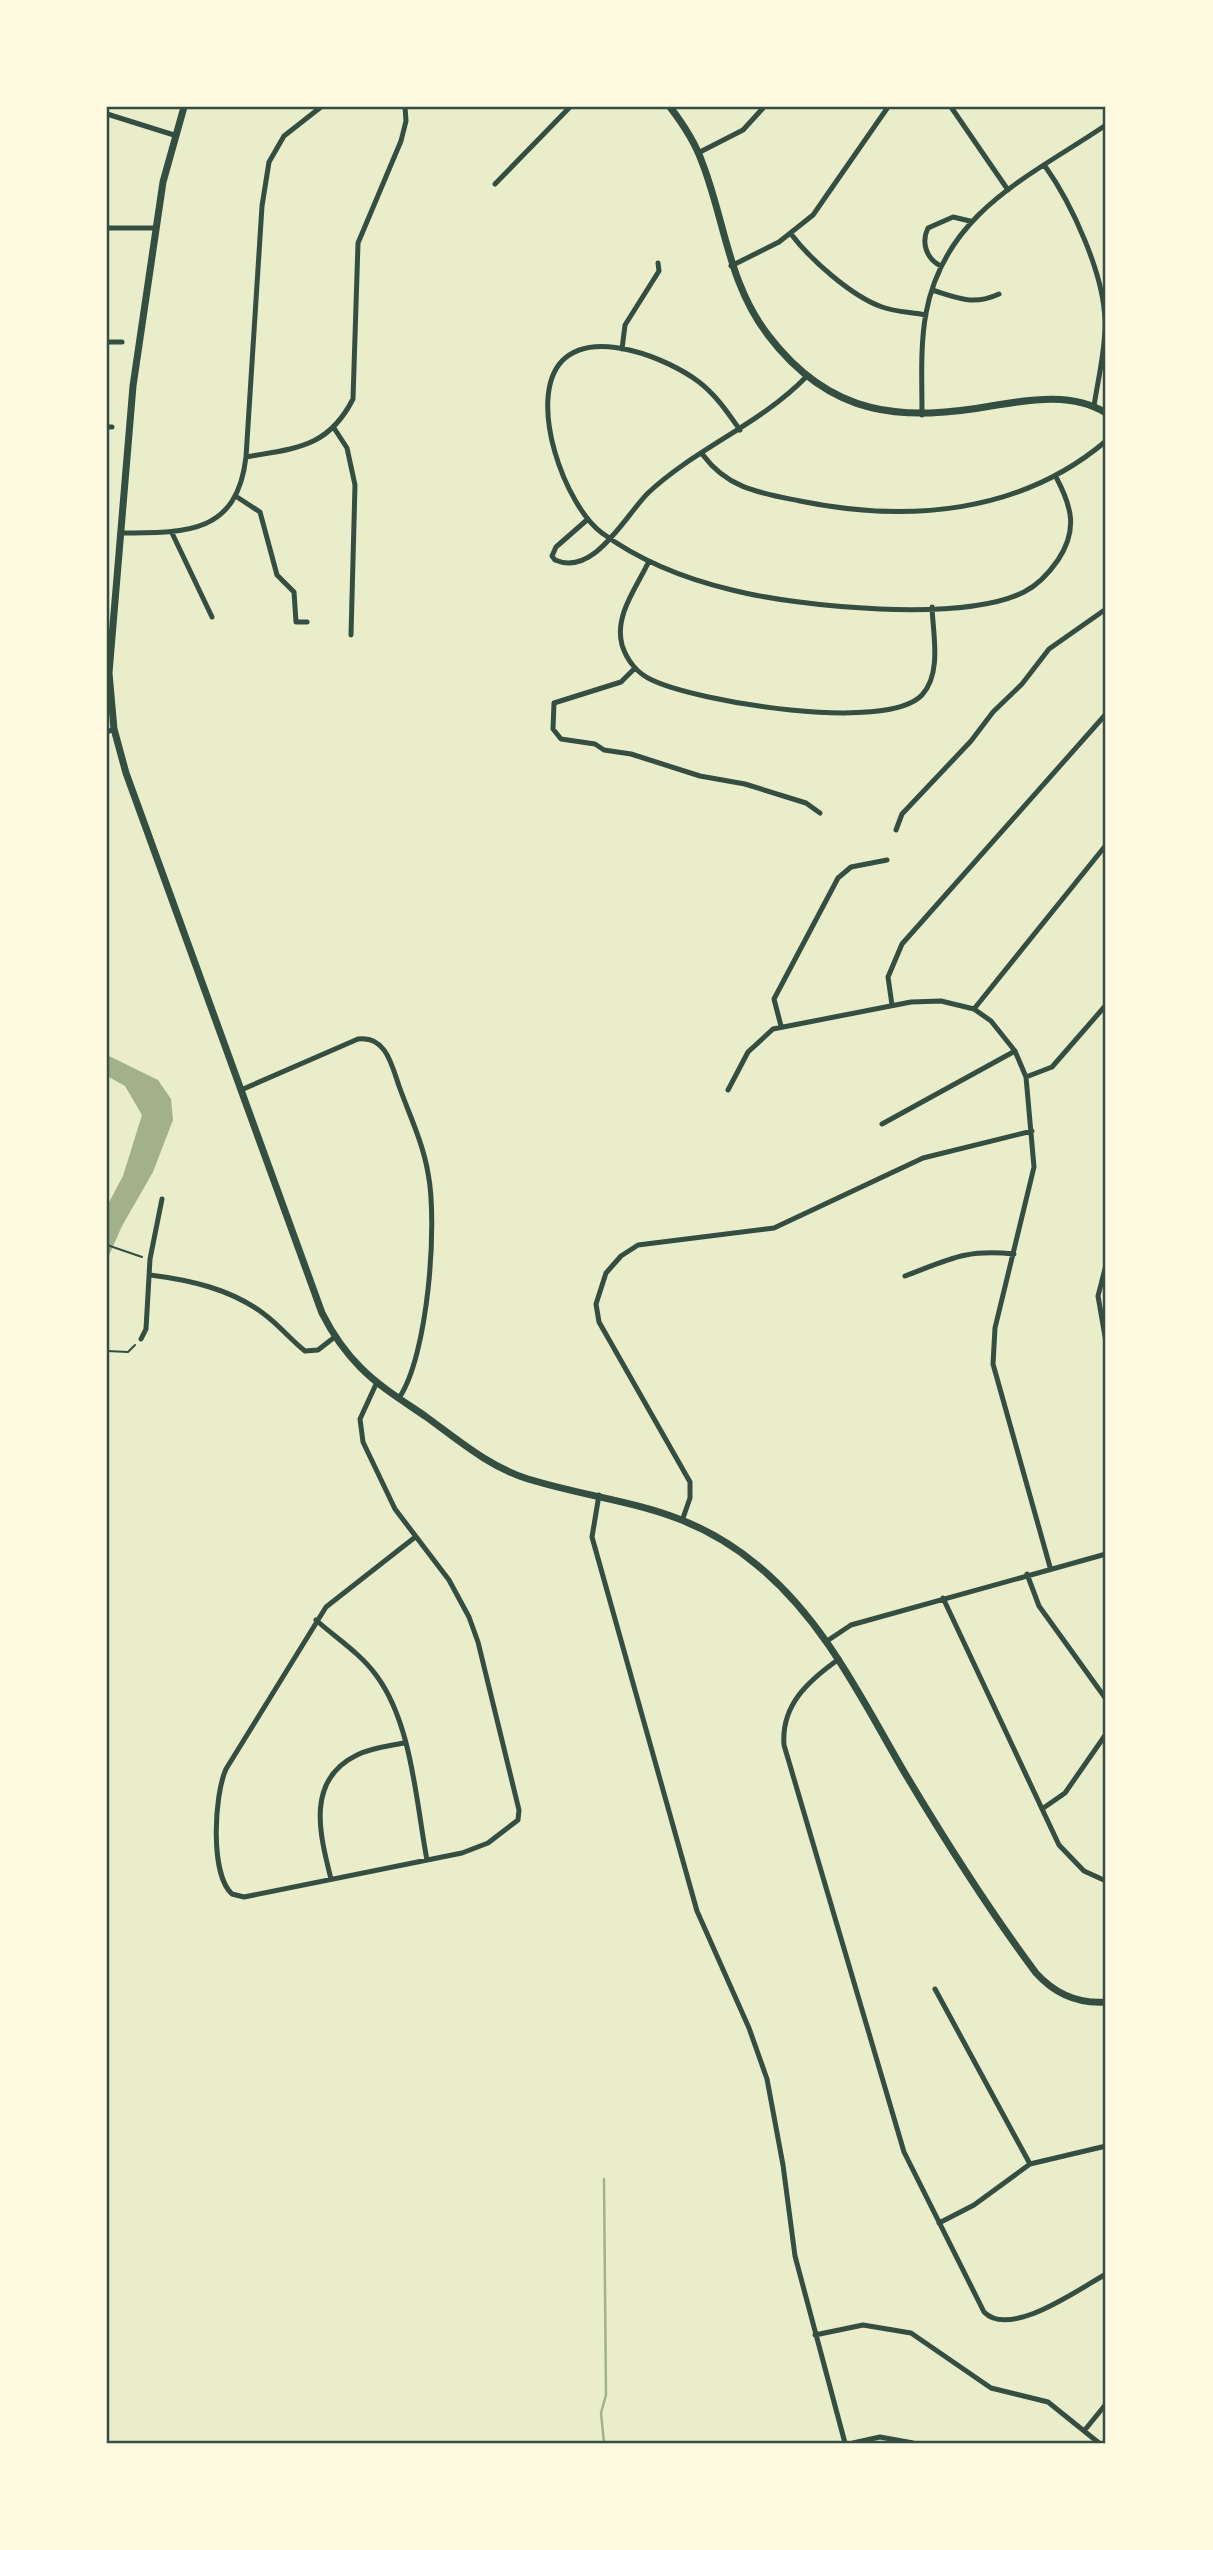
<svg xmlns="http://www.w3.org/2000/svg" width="1213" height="2550" viewBox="0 0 1213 2550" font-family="Manrope,sans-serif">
  <rect width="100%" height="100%" fill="#e9edc9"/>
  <path fill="#a3b18a" d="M 107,1055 L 158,1080 L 171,1099 L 173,1120 L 153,1172 L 122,1226 L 107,1260 L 107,1206 L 123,1176 L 142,1115 L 125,1086 L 107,1076 Z"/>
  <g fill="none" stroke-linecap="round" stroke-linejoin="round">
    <path stroke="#a3b18a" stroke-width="2.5" d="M 604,2179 L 606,2395 L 601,2413 L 604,2443"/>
    <path stroke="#344e41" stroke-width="2" d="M 107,1245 L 142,1257
      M 107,1351 L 128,1352 L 135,1345"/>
    <path stroke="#344e41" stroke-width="5" d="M 951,107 L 1008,190
      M 107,114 L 174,135
      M 698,153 L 743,130 L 764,107
      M 1045,166 C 1072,204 1104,274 1105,321 C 1106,348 1098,379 1094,406
      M 495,184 L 570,107
      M 107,228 L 155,228
      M 791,234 C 810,259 851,296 882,307 C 896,312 911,312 926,315
      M 731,266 L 779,242 L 813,215 L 888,107
      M 941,266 C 926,259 921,242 928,228 L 953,217 L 970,221
      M 932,290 C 958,298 973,306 999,294
      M 107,342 L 122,342
      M 622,349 L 625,325 L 659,271 L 658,263
      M 922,415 C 922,381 920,346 926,313 C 945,212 1029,177 1106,125
      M 107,427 L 112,427
      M 334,428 L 347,448 L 355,485 L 351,635
      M 740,430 C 728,413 716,395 699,382 C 669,359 594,328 562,361 C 526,399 565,506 602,533 C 640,561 686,579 732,590 C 799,607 962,623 1024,592 C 1038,585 1049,573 1058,560 C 1078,530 1072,507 1056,477
      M 703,455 C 728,489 761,493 800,501 C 907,523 1020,514 1106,441
      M 246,457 C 296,448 328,448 353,399 L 358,243 L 401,141 L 406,121 L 405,107
      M 237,497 L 260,512 L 277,575 L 294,592 L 296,622 L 307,622
      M 588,519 L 556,547 L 552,556 L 555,560 C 594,577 625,516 648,493 C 696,448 761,424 807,376
      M 120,533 C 185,533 237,535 246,457 L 262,206 L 269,162 L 284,136 L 321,107
      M 172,533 L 212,617
      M 649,561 C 637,587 614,615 622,645 C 627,661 638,674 652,680 C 698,702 886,733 922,695 C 942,673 933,634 932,607
      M 635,668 L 621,682 L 554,703 L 553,729 L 561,739 L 595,744 L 604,750 L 631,754 L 700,776 L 745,784 L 806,803 L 820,813
      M 107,732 L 114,729
      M 896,830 L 902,814 L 971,741 L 993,712 L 1022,684 L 1049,649 L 1106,609
      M 892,1005 L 888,977 L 902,944 L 1106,714
      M 974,1009 L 1106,845
      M 781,1026 L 774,999 L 838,878 L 851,867 L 887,860
      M 1026,1077 L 1052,1067 L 1106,1005
      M 241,1090 L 358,1039 C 386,1035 392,1066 399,1086 C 409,1114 423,1143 428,1173 C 438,1223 428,1356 399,1398
      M 728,1090 L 748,1052 L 773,1029 L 911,1002 L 941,1001 L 974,1009 L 991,1021 L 1015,1051 L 1026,1077 L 1034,1167 L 995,1328 L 993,1364 L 1050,1567
      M 882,1124 L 1015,1051
      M 1106,1265 L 1098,1296 L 1106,1342
      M 150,1275 C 190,1280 231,1289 264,1314 C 279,1325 291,1340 305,1351 L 318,1350 L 336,1336
      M 905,1276 C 950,1259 965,1249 1014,1254
      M 141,1339 L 146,1329 L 150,1259 L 162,1199
      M 377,1382 L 360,1419 L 363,1442 L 395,1509 L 449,1580 L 469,1617 L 478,1642 L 519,1810 L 518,1820 L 488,1843 L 462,1853 L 244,1897 L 232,1894 C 210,1874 214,1796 226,1769 L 326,1607 L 414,1538
      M 599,1495 L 592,1537 L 697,1911 L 749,2028 L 767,2079 L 783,2165 L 795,2256 L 845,2443
      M 683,1518 L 690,1498 L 690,1482 L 599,1322 L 596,1304 L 606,1273 L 621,1256 L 638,1245 L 774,1228 L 923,1158 L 1032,1131
      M 1027,1574 L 1039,1606 L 1106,1699
      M 943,1598 L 1059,1845 L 1084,1871 L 1106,1881
      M 316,1620 C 336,1638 360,1653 376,1675 C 412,1723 416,1802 427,1860
      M 827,1641 L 851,1625 L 1106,1554
      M 839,1659 C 808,1681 781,1705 784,1745 L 904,2152 L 984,2312 C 1010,2339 1079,2289 1106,2274
      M 1042,1809 L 1065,1793 L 1106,1734
      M 331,1879 C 320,1835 305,1780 357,1755 C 371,1748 389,1746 404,1743
      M 935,1989 L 1030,2164
      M 939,2223 L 974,2205 L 1030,2164 L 1106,2146
      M 815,2335 L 863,2325 L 911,2333 L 991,2388 L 1048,2402 L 1099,2443
      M 1084,2431 L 1106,2404
      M 853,2443 L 880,2437 L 913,2443"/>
    <path stroke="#344e41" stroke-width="7" d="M 184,107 L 163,182 L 133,386 L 109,673 L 114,729 L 126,773 L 322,1313 C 332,1333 345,1352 361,1368 C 380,1387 403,1401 425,1416 C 457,1439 489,1467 528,1479 C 614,1505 683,1503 757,1565 C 825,1621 862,1700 906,1775 C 946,1842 989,1910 1036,1973 C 1055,1994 1078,2004 1106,2002
      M 670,107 C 683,124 695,142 702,162 C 725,221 728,283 768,335 C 831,418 903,422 997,405 C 1033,399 1074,393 1106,413"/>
  </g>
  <rect width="1213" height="2550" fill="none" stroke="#fefae0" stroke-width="217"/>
  <rect x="108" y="108" width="996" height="2334" fill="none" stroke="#344e41" stroke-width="2.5"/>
</svg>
